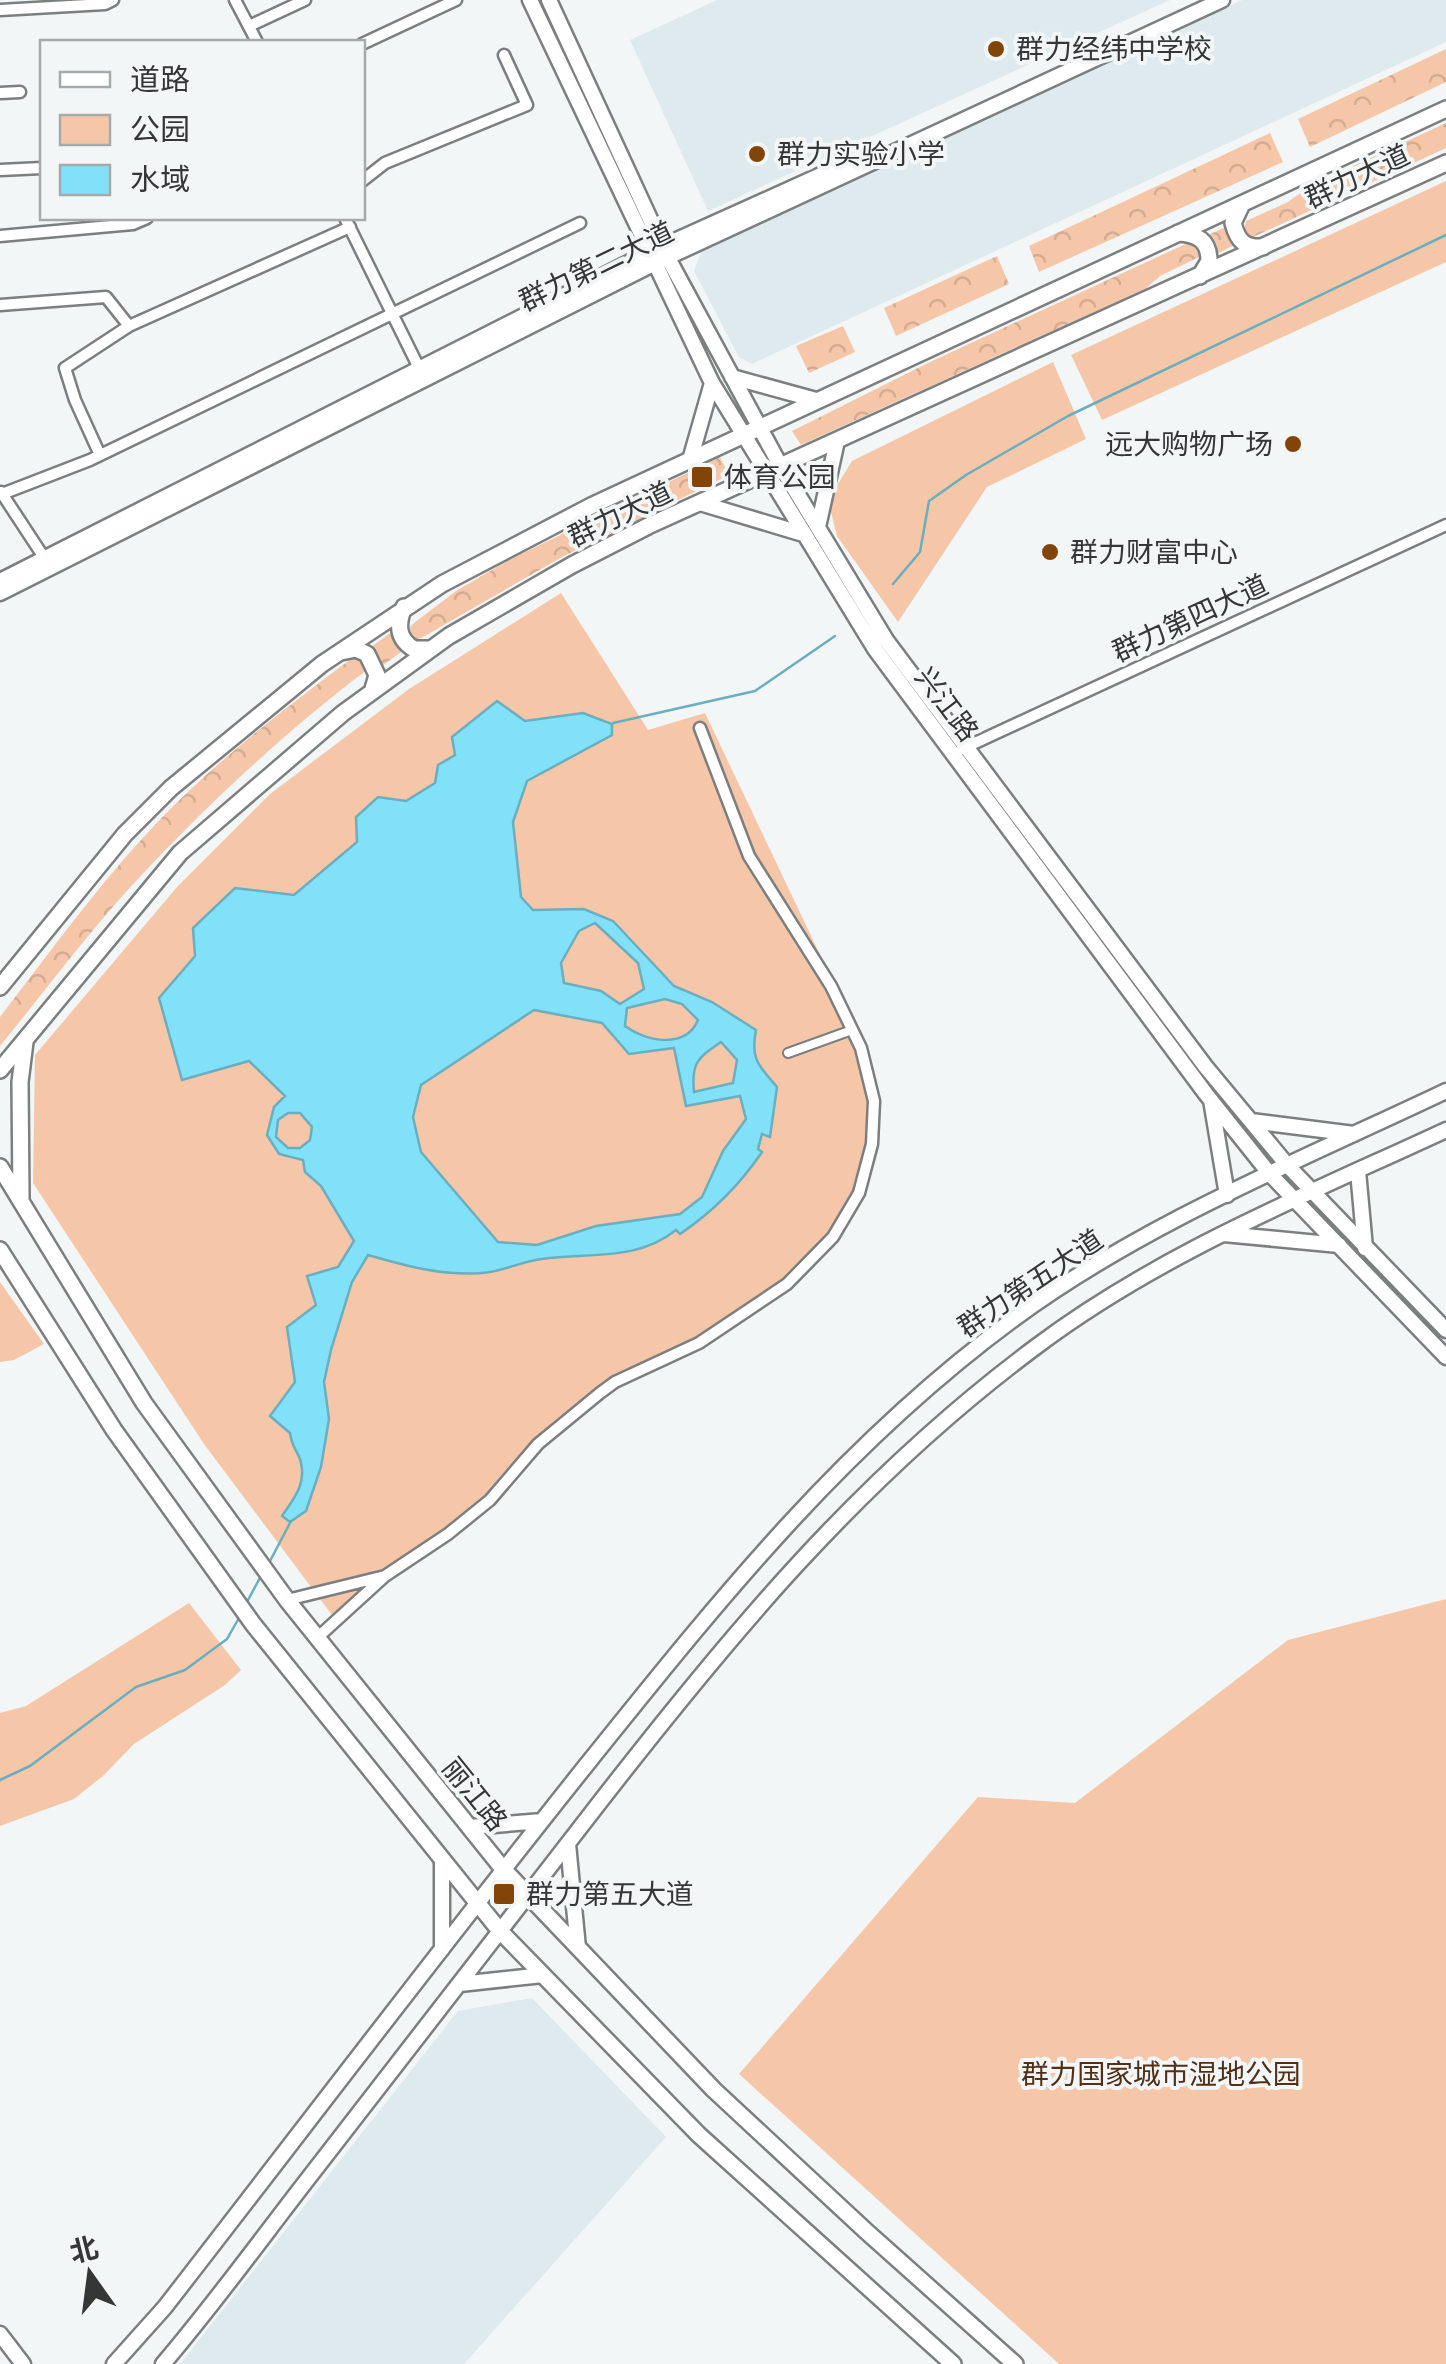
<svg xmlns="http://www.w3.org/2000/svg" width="1446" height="2364" viewBox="0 0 1446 2364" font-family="Overpass,'Noto Sans SC',sans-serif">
  <defs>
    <pattern id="forest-crowns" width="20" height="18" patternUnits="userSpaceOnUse" patternTransform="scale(2.5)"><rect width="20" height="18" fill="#f5c7a8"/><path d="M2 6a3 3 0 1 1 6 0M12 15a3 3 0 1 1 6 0" fill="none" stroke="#d3ac91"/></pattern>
  </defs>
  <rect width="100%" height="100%" fill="#f2f6f7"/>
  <path fill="#deeaed" d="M 717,0 L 1170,0 L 708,211 L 630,40 Z
    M 1242,0 L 1446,0 L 1446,42 L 752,364 L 739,357 L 694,271 L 702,250 Z
    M 532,1998 L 666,2137 L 464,2364 L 180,2364 L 458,2011 Z"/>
  <path fill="url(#forest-crowns)" d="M 1446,49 L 1446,82 L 1310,147 L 1298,119 Z
    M 1446,123 L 1446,148 L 1253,237 L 1244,232 L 1246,221 L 1288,202 L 1310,186 Z
    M 1270,133 L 1283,162 L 1039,272 L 1029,246 Z
    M 1228,226 L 1236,244 L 1217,254 L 1208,235 Z
    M 1190,242 L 1199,248 L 1199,257 L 1160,276 L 1145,289 L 801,445 L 792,431 L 932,361 Z
    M 997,256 L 1009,284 L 896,336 L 884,308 Z
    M 843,326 L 855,352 L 809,373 L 796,346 Z
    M 720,457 L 729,475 L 562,557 L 423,637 L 416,640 L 411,636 L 410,627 L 414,623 L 456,591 L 509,560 Z
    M 393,631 L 404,650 L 383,665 L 371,647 Z
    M 359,656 L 367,670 C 279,736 183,827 110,910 C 72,954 37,1001 0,1046 L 0,1017 C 60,939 119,856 191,789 C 241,742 296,700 351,659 Z"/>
  <path fill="#f5c7a8" d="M 1446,181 L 1446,262 L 1102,420 L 1071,355 Z
    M 1053,362 L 1086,439 L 987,487 L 898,622 L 837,536 L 828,500 L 852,461 Z
    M 561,593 L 648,730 L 705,713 L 864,1047 L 881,1100 L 868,1183 L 837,1237 L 772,1294 L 693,1351 L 609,1381 L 558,1418 L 477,1505 L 338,1623 L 204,1444 L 33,1183 L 35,1055 L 177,887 L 270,794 L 409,689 Z
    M 0,1282 L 44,1344 L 14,1360 L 0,1362 Z
    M 1446,1599 L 1446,2364 L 1059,2364 L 739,2074 L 978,1797 L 1075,1803 L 1288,1640 Z
    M 189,1603 L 241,1670 L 225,1685 L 134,1744 L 104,1775 L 74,1799 L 0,1826 L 0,1713 L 26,1706 Z"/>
  <path fill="#80e1f9" stroke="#6aaebf" stroke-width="2.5" fill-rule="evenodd" d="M 497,701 L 525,721 L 583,713 L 612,724 L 612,735 L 527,781 L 513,822 L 521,897 L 533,910 L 584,909 L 613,921 L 674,986 L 712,1002 L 756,1030 C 750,1059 759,1066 777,1087 L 770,1137 L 762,1134 L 758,1149 L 762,1152 C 739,1186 714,1211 680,1234 L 676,1230 C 636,1262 589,1252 542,1259 C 522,1261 502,1272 482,1273 C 442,1276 406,1266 368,1255 L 352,1282 L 331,1350 L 324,1382 L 329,1419 L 321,1467 L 306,1511 L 290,1522 L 282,1516 C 294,1498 306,1485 301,1463 C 299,1452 292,1449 290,1433 L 270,1416 L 295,1382 L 287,1327 L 316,1305 L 307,1276 L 338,1267 L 354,1241 L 321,1186 L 305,1172 L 303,1160 L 279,1154 L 267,1135 L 274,1107 L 285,1096 L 249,1061 L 182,1080 L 159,998 L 195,956 L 193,928 L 235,888 L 294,895 L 357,842 L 356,817 L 378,797 L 406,801 L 435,783 L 438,765 L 455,755 L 452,737 ZM 595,923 L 638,963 L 644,989 L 620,1004 L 601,991 L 564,983 L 561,963 L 579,931 ZM 665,999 L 682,1004 L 698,1020 C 686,1049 646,1042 625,1026 L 627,1008 ZM 534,1010 L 602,1023 L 629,1054 L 674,1048 L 686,1106 L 740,1096 L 746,1119 L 723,1151 L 702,1197 L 680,1214 L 596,1226 L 537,1245 L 498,1242 L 421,1152 L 413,1117 L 421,1085 ZM 721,1042 L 737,1060 L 733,1083 L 694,1092 C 691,1062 698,1058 721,1042 ZM 288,1113 L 300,1113 L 312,1127 L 310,1140 L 300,1148 L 288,1148 L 276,1137 L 278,1120 Z"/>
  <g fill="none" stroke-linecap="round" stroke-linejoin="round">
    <path stroke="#6aaebf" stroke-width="2.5" d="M 893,584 L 920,552 L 929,501 L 966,475 L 1068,416 L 1446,235
      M 613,723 L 755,691 L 835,636
      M 269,1563 L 291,1521
      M 247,1602 L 262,1574
      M 0,1780 L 30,1766 L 136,1687 L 185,1670 L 227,1639 L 239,1618"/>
    <g stroke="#7c7f80" stroke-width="12">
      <path id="pedestrian" d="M 788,1053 L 852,1030"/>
    </g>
    <g stroke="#7c7f80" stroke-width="15">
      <path id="minor" d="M 235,0 L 257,42
        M 0,10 L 105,4 L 113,0
        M 249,26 L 305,0
        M 362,44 L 456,0
        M 0,93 L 20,92
        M 0,170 L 42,168
        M 362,181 L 385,163 L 527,105 L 504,55
        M 345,218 L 419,368
        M 0,236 L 133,224 L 147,218
        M 0,305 L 106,297 L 129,326 L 65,368 L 75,400 L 100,455
        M 129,326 L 350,227
        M 1,492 L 45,559
        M 2,494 L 90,460 L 580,223
        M 962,749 L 1446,525
        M 385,1576 L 448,1534 L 490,1500 L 538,1444 L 600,1393 L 615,1382 L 699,1343 L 787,1284 L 833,1237 L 859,1193 L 872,1144 L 874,1101 L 861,1048 L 831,986 L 749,856 L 700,728
        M 287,1600 L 385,1576 L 317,1638"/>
    </g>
    <g stroke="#7c7f80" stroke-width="19">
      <path id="secondary" d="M 530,0 L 712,383 L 875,649 L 1206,1094 L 1269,1173 L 1446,1357
        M 549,0 L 668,258 L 780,465 L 886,640 L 1205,1066 L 1288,1166 L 1446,1330
        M 732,377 L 816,400
        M 690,460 L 712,383
        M 700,503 L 803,534
        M 818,527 L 837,441
        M 0,581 L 648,253 L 863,156
        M 0,593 L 653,264 L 1222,0
        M 1211,1100 L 1227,1195
        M 1251,1121 L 1354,1134
        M 1358,1171 L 1365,1248
        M 1224,1234 L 1339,1245
        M 470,1827 L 542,1821
        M 568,1844 L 578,1948
        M 442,1860 L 442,1949
        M 460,1984 L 543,1975
        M 0,2334 L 23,2364
        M 114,2364 L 165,2307 C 307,2124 447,1939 592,1758 C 723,1595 845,1443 1015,1318 C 1146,1222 1301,1160 1446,1091
        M 163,2364 C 216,2302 264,2235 314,2171 C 407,2051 500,1931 593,1811 C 727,1638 859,1478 1037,1346 C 1161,1253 1306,1195 1446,1130"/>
    </g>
    <g stroke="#7c7f80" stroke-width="20">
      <path id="primary" d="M 1242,204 L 1233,223 C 1238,242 1245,248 1263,247
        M 1178,233 C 1197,234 1209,240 1209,261 L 1200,276
        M 404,607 C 397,624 397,639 414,649 L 429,649
        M 341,652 L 356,649 L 367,654 L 377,675 L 373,689
        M 0,987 L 125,834 L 171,788 L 322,664 L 442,584 L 593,505 L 1446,109
        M 0,1070 L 180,853 L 343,713 L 449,636 L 572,565 L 648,526 L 1446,163
        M 0,1167 L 144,1403 L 287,1600 L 503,1869 L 714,2090 L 867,2232 L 1015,2364
        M 21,1198 L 20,1082 L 25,1042
        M 0,1250 L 114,1430 L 253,1624 L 500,1931 L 699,2135 L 953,2364"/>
    </g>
    <use href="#pedestrian" stroke="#fff" stroke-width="8"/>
    <use href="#minor" stroke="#fff" stroke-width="10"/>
    <use href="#secondary" stroke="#fff" stroke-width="14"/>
    <use href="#primary" stroke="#fff" stroke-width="15"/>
  </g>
  <g fill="#834507" stroke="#f2f6f7" stroke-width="4">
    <circle cx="996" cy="49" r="10"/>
    <circle cx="757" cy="154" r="10"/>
    <circle cx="1293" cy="444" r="10"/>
    <rect x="690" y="465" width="24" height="24" rx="5"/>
    <circle cx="1050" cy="552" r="10"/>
    <rect x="492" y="1882" width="24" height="24" rx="5"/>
  </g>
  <g text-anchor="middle" stroke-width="8" stroke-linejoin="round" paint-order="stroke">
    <g font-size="28" fill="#353737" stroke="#f2f6f7" text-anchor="start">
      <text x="1016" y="59">群力经纬中学校</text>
      <text x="777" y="164">群力实验小学</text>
      <text x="1273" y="454" text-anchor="end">远大购物广场</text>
      <text x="724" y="487">体育公园</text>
      <text x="1070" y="562">群力财富中心</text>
      <text x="526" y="1904">群力第五大道</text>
    </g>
    <g font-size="28" fill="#353737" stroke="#f2f6f7">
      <text transform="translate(1357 176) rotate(-25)" y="10">群力大道</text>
      <text transform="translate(596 266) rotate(-26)" y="10">群力第二大道</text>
      <text transform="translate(620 514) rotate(-26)" y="10">群力大道</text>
      <text transform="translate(1190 618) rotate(-25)" y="10">群力第四大道</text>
      <text transform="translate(947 704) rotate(53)" y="10">兴江路</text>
      <text transform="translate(1030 1283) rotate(-34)" y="10">群力第五大道</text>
      <text transform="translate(475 1794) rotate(51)" y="10">丽江路</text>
    </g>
    <g font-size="28" fill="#513017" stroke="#f2f6f7">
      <text x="1161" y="2084">群力国家城市湿地公园</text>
    </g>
  </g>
  <rect x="40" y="40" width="325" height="180" fill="#f2f6f7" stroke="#a6aaaa" stroke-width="2.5"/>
  <rect x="60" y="72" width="50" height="15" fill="#ffffff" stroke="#a6aaaa" stroke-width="2.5"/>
  <text x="130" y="90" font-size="30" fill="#353737">道路</text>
  <rect x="60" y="115" width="50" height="30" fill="#f5c7a8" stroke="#a6aaaa" stroke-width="2.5"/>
  <text x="130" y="140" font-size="30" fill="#353737">公园</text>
  <rect x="60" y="165" width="50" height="30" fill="#80e1f9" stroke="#a6aaaa" stroke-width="2.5"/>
  <text x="130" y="190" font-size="30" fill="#353737">水域</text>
  <g transform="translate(90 2274) rotate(346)" stroke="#f2f6f7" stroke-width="8" paint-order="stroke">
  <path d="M0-8L18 38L0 25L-18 38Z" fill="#353737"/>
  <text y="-15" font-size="28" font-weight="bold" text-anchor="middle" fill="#353737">北</text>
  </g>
</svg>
